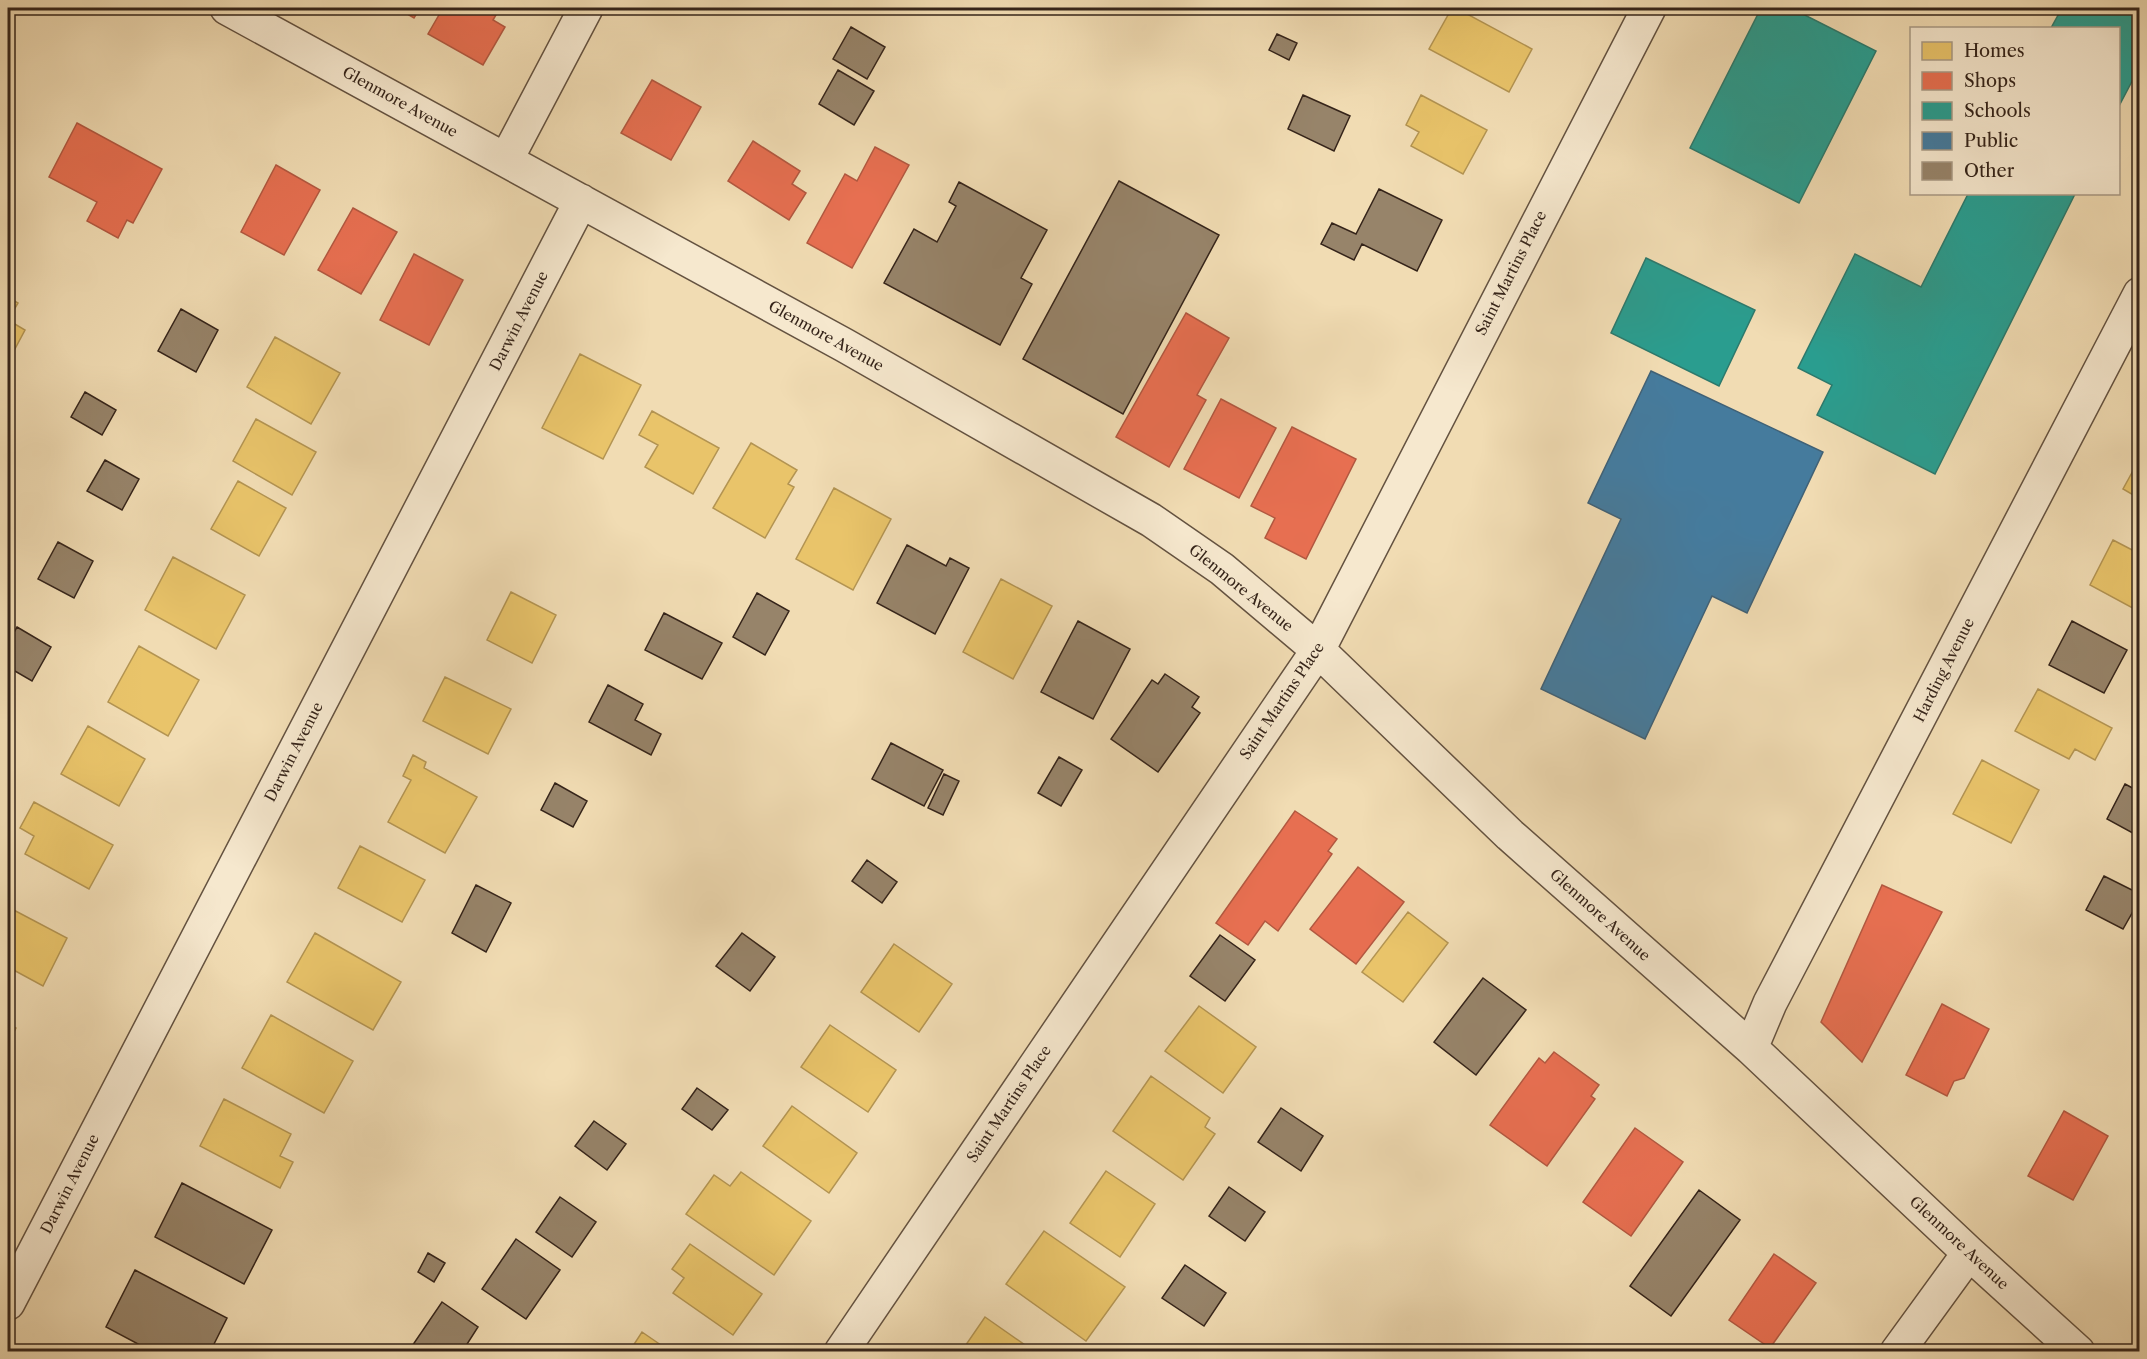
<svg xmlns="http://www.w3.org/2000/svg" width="2147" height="1359" viewBox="0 0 2147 1359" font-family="'Libre Caslon Text',serif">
  <rect width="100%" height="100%" fill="#f1dcb3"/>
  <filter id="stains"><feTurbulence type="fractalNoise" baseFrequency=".00333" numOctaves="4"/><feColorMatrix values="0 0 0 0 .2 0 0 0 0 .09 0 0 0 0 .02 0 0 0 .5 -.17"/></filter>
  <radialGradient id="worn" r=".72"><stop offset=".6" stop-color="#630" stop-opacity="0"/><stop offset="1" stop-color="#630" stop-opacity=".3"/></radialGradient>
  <path fill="#e9c46a" stroke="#b39452" stroke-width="1.5" d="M 1452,8 L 1456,8 L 1532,49 L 1509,92 L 1429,49 Z
    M 1421,95 L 1487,130 L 1463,174 L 1411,146 L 1419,132 L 1406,125 Z
    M 8,297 L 18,303 L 8,320 L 25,330 L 8,362 Z
    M 275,337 L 340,373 L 311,424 L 247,387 Z
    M 580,354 L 641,385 L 603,459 L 542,428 Z
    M 652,411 L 719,448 L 693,494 L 645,467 L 658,445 L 639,435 Z
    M 256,419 L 316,452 L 292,495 L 233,461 Z
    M 751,443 L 797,470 L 788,484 L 794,487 L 765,538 L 713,508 Z
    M 2140,458 L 2140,499 L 2123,489 Z
    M 238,481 L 286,508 L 259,556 L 211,529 Z
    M 834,488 L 891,519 L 853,590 L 796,559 Z
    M 2113,540 L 2140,554 L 2140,612 L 2090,585 Z
    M 173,557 L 245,595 L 216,649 L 145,610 Z
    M 1001,579 L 1052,606 L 1013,679 L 963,652 Z
    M 511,592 L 556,615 L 532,663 L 487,640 Z
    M 139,646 L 199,680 L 168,736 L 108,702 Z
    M 445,677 L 511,709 L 488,754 L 423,721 Z
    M 2038,689 L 2112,728 L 2095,760 L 2075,749 L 2069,759 L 2015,731 Z
    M 88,726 L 145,759 L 119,806 L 61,774 Z
    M 413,755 L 426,762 L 424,768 L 477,797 L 445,853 L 388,822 L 411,780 L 403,776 Z
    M 1982,760 L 2039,790 L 2011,843 L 1953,814 Z
    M 34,802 L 113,845 L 89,889 L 25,854 L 34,836 L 20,828 Z
    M 360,846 L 425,880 L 402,922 L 338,888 Z
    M 8,907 L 67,938 L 43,986 L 8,967 Z
    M 1408,912 L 1448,943 L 1403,1002 L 1362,972 Z
    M 315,933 L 401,982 L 373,1030 L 287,982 Z
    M 894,944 L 952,984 L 919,1032 L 861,992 Z
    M 1199,1006 L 1256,1047 L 1223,1093 L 1165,1051 Z
    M 271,1015 L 353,1061 L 324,1113 L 242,1068 Z
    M 8,1024 L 16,1028 L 8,1043 Z
    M 830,1025 L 896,1070 L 868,1112 L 801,1067 Z
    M 1151,1076 L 1210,1118 L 1205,1127 L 1215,1134 L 1183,1180 L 1113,1131 Z
    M 224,1099 L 291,1134 L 280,1156 L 293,1162 L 280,1188 L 200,1146 Z
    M 792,1106 L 857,1153 L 829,1193 L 763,1146 Z
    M 1106,1171 L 1155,1204 L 1120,1257 L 1070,1223 Z
    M 741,1172 L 811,1221 L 774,1275 L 686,1214 L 714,1175 L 730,1186 Z
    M 1044,1231 L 1125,1287 L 1086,1341 L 1006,1284 Z
    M 690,1244 L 762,1294 L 733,1335 L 673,1293 L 684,1278 L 672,1269 Z
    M 985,1317 L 1035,1352 L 961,1352 Z
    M 642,1332 L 671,1352 L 629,1352 Z"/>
  <path fill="#e76f51" stroke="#b25840" stroke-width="1.5" d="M 397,8 L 420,8 L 414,18 Z
    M 443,8 L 500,8 L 493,20 L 505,27 L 483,65 L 428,34 Z
    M 652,80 L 701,107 L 671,160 L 621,133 Z
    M 77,123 L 162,169 L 133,223 L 127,220 L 118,238 L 87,221 L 97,202 L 49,177 Z
    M 753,141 L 800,171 L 792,184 L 806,193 L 789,220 L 728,181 Z
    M 875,147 L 909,165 L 852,268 L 807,243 L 845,174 L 857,181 Z
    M 276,165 L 320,190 L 284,255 L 241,232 Z
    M 353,208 L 397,232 L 361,294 L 318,270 Z
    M 414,254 L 463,280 L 429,345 L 380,320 Z
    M 1186,313 L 1229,338 L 1197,395 L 1206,400 L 1169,467 L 1116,437 Z
    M 1221,399 L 1276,428 L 1239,498 L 1184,469 Z
    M 1292,427 L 1356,459 L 1306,559 L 1265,538 L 1275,518 L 1251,506 Z
    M 1295,811 L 1337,839 L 1328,851 L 1332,854 L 1278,931 L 1265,921 L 1248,945 L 1216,923 Z
    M 1358,867 L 1404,902 L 1356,964 L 1310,929 Z
    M 1882,885 L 1942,912 L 1862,1062 L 1821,1022 Z
    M 1942,1004 L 1989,1029 L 1964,1078 L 1954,1081 L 1947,1096 L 1906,1075 Z
    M 1554,1052 L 1599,1085 L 1591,1096 L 1595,1099 L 1547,1166 L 1490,1125 L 1539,1058 L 1545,1063 Z
    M 2064,1111 L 2108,1136 L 2073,1200 L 2028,1176 Z
    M 1635,1128 L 1683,1162 L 1631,1236 L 1583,1202 Z
    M 1774,1254 L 1816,1283 L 1770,1348 L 1729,1320 Z"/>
  <path fill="#2a9d8f" stroke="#2d796c" stroke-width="1.5" d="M 1761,8 L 1791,8 L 1876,51 L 1799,203 L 1690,148 Z
    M 2062,8 L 2140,8 L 2140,66 L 2118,108 L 2118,28 L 2051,28 Z
    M 1968,194 L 2075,194 L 1935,474 L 1817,415 L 1832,385 L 1798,368 L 1855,254 L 1921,287 Z
    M 1646,258 L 1755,310 L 1719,386 L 1611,333 Z"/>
  <path fill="#457b9d" stroke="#406176" stroke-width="1.5" d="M 1651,371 L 1823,452 L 1747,613 L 1712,596 L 1645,739 L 1541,689 L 1621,519 L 1588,503 Z"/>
  <path fill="#97846a" stroke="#35241a" stroke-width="1.5" d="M 851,27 L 885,47 L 867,79 L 833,59 Z
    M 1277,34 L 1297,43 L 1289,60 L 1269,50 Z
    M 838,70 L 874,91 L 854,125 L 819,104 Z
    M 1303,95 L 1350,116 L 1334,151 L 1288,129 Z
    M 1119,181 L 1219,235 L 1123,414 L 1023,359 Z
    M 959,182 L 1047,230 L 1021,278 L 1032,284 L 1000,345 L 884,283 L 914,229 L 937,242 L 956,206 L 949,202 Z
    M 1379,189 L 1442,220 L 1417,271 L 1362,244 L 1354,260 L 1321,244 L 1332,223 L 1356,234 Z
    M 181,309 L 218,330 L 196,372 L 158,351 Z
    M 85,392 L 116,410 L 102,435 L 71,417 Z
    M 105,460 L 139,479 L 122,510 L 87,491 Z
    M 58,542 L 93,561 L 74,598 L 38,579 Z
    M 907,545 L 946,566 L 950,558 L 969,568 L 935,634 L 877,603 Z
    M 757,593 L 789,611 L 765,655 L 733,637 Z
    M 664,613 L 722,643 L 702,679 L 645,650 Z
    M 1078,621 L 1130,649 L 1093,719 L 1041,692 Z
    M 2072,621 L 2127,650 L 2104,693 L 2049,665 Z
    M 17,627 L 51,647 L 32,681 L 8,667 L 8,644 Z
    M 1165,674 L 1199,697 L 1192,707 L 1200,713 L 1158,772 L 1111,739 L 1152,680 L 1158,684 Z
    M 608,685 L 643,704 L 635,720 L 661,734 L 651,755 L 589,722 Z
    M 891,743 L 943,770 L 924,806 L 872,779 Z
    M 1059,757 L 1082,770 L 1061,806 L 1038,793 Z
    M 944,774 L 959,781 L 943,815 L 928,808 Z
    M 555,783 L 587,801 L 573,827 L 541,810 Z
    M 2125,784 L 2140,792 L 2140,837 L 2107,819 Z
    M 867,860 L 897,882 L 882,903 L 852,881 Z
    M 2104,876 L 2140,894 L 2140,899 L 2123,929 L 2086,910 Z
    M 476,885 L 511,903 L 486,952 L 452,933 Z
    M 742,933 L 775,957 L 750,991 L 716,966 Z
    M 1220,935 L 1255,960 L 1225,1001 L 1190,976 Z
    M 1483,978 L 1526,1010 L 1476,1075 L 1434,1042 Z
    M 697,1088 L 728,1110 L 712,1130 L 682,1109 Z
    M 1281,1108 L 1323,1136 L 1301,1171 L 1258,1142 Z
    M 594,1121 L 626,1144 L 607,1170 L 575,1146 Z
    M 182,1183 L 272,1230 L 244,1284 L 155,1237 Z
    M 1229,1187 L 1265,1212 L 1245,1241 L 1209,1216 Z
    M 1699,1190 L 1740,1220 L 1671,1316 L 1630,1286 Z
    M 560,1197 L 596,1222 L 572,1257 L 536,1232 Z
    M 516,1239 L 560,1270 L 526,1319 L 482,1289 Z
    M 428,1253 L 445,1263 L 434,1282 L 418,1272 Z
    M 1185,1265 L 1226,1293 L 1204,1326 L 1162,1298 Z
    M 135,1270 L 227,1318 L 210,1352 L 153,1352 L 106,1327 Z
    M 442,1302 L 478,1327 L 462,1352 L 408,1352 Z"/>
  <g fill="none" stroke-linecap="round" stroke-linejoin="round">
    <g stroke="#645240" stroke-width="36">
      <path id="minor" d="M 227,8 L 844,345 L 1151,520 L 1222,569 L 1318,650 L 1510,835 L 1751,1048 L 1969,1253 L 2078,1352
        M 506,160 L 586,8
        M 1751,1048 L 1770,1003 L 2140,294
        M 8,1303 L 581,201
        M 841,1352 L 1318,650 L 1649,8
        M 1897,1352 L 1969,1253"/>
    </g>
    <use href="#minor" stroke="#f6e8ce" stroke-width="33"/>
  </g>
  <g text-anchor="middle" stroke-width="6" stroke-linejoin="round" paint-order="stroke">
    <g font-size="15" fill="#35241a" stroke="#f6e8ce">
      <text transform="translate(400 102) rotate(29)" y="5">Glenmore Avenue</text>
      <text transform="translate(1511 273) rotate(-63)" y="5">Saint Martins Place</text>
      <text transform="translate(519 321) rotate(-63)" y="5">Darwin Avenue</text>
      <text transform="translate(826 336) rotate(29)" y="5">Glenmore Avenue</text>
      <text transform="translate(1241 588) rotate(39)" y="5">Glenmore Avenue</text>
      <text transform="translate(1944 670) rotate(-63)" y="5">Harding Avenue</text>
      <text transform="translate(1282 701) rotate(-56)" y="5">Saint Martins Place</text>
      <text transform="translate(294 752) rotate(-63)" y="5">Darwin Avenue</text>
      <text transform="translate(1600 915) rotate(42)" y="5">Glenmore Avenue</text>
      <text transform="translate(1009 1104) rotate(-56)" y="5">Saint Martins Place</text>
      <text transform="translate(70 1184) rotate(-63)" y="5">Darwin Avenue</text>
      <text transform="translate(1959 1243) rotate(43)" y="5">Glenmore Avenue</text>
    </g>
  </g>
  <rect width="2147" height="1359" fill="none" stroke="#f1dcb3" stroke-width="30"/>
  <rect x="9" y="9" width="2129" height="1341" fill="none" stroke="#35241a" stroke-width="3"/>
  <rect x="15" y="15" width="2117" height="1329" fill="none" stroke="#35241a" stroke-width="1.5"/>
  <rect x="1910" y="27" width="210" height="168" fill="#f6e8ce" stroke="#a99a86" stroke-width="1.5"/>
  <rect x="1922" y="42" width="30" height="18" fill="#e9c46a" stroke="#a99a86" stroke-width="1.5"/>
  <text x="1964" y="57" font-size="18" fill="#35241a">Homes</text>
  <rect x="1922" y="72" width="30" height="18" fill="#e76f51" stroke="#a99a86" stroke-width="1.5"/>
  <text x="1964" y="87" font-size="18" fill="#35241a">Shops</text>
  <rect x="1922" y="102" width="30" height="18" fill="#2a9d8f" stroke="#a99a86" stroke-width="1.5"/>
  <text x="1964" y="117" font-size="18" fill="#35241a">Schools</text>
  <rect x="1922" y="132" width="30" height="18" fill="#457b9d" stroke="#a99a86" stroke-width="1.5"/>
  <text x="1964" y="147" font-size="18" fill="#35241a">Public</text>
  <rect x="1922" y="162" width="30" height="18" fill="#97846a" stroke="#a99a86" stroke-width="1.5"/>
  <text x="1964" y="177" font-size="18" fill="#35241a">Other</text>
  <rect width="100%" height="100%" filter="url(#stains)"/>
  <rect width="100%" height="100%" fill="url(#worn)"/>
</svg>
